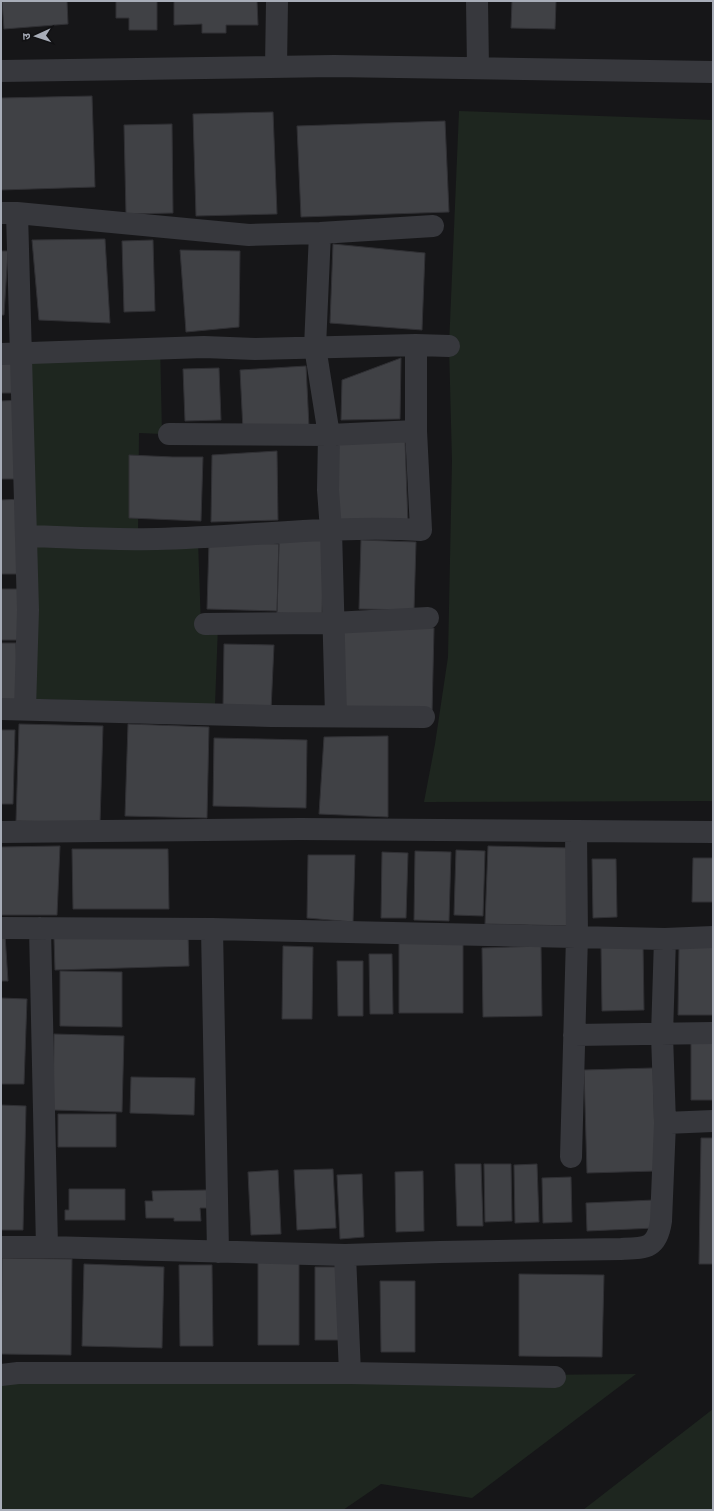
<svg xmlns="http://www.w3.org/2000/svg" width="714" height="1511" viewBox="0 0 714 1511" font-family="Helvetica,'Noto Sans Devanagari',sans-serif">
  <rect width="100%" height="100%" fill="#161618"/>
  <path fill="#1e261f" d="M 459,111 L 713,120 L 713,801 L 424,802 L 435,744 L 448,657 L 452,461 L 449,346 Z
    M 160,341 L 162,434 L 139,433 L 138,536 L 198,540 L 201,627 L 218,626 L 215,705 L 32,699 L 29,342 Z
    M 636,1374 L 472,1498 L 381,1484 L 343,1510 L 1,1510 L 1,1375 L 352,1377 Z
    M 713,1409 L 713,1510 L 583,1510 Z"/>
  <path fill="#404145" stroke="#303034" d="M 2,1 L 67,1 L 68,24 L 4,29 Z
    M 116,1 L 157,1 L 157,30 L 129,30 L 129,18 L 116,18 Z
    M 174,1 L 257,1 L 258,25 L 226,25 L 226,33 L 202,33 L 202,24 L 174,25 Z
    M 512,1 L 556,1 L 555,29 L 511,28 Z
    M 92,96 L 95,187 L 1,190 L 1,98 Z
    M 273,112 L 277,214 L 196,216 L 193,114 Z
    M 445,121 L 449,212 L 301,217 L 297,126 Z
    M 172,124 L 173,213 L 126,214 L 124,125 Z
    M 105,239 L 110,323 L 39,320 L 32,240 Z
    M 153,240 L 155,311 L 124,312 L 122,241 Z
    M 333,244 L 425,253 L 422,330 L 330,323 Z
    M 180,250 L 240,251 L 239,327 L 186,332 Z
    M 1,251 L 8,251 L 4,315 L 1,315 Z
    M 401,358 L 400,419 L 341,420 L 342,380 Z
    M 1,361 L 12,361 L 13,393 L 1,393 Z
    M 306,366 L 309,427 L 243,430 L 240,370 Z
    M 219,368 L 221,420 L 185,421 L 183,369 Z
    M 21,400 L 23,479 L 1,479 L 1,401 Z
    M 405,440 L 408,524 L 338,523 L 338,443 Z
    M 277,451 L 278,520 L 211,522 L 212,455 Z
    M 129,455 L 173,457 L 203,457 L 201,521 L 129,518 Z
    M 22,499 L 23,574 L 1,574 L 1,500 Z
    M 279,538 L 324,540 L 322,615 L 277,613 Z
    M 361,540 L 416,542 L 414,610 L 359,609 Z
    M 209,542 L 279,544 L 277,611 L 207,609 Z
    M 1,589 L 24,589 L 24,640 L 1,640 Z
    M 343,626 L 434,628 L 432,714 L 341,711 Z
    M 1,643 L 16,643 L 18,703 L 1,704 Z
    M 224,644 L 274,645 L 271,710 L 223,708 Z
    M 19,724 L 103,726 L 100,823 L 16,821 Z
    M 128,724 L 209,727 L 207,818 L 125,816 Z
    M 1,730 L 15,730 L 13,804 L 1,804 Z
    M 388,736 L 388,817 L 319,814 L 324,737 Z
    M 214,738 L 307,740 L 306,808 L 213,806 Z
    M 60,846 L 57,915 L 1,915 L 1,847 Z
    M 488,846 L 572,848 L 572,926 L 485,924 Z
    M 72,849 L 168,849 L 169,909 L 73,909 Z
    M 456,850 L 485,851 L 483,916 L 454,915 Z
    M 415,851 L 451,852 L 449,921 L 414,920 Z
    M 382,852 L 408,853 L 406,918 L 381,918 Z
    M 308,855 L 355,855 L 353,922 L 307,918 Z
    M 693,858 L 713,858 L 713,902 L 692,902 Z
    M 592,859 L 616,859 L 617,917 L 593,918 Z
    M 188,934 L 189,966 L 55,970 L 54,938 Z
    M 1,935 L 5,935 L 8,981 L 1,981 Z
    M 399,943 L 463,943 L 463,1013 L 399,1013 Z
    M 643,944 L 644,1010 L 602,1011 L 601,945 Z
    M 283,946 L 313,947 L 312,1019 L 282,1019 Z
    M 541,946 L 542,1016 L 483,1017 L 482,948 Z
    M 679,947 L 713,947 L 713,1015 L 678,1015 Z
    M 369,954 L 392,954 L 393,1014 L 370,1014 Z
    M 337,961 L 363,961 L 363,1016 L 338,1016 Z
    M 60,971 L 122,972 L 122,1027 L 60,1026 Z
    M 1,998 L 27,999 L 24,1084 L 1,1084 Z
    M 54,1034 L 124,1036 L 122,1112 L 53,1110 Z
    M 691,1038 L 713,1038 L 713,1100 L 691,1100 Z
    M 653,1068 L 656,1171 L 587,1173 L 584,1070 Z
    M 131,1077 L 195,1078 L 194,1115 L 130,1113 Z
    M 1,1105 L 26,1106 L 23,1230 L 1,1230 Z
    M 58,1114 L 116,1114 L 116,1147 L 58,1147 Z
    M 701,1138 L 713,1138 L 713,1264 L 699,1264 Z
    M 455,1164 L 481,1164 L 483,1226 L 457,1226 Z
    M 484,1164 L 511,1164 L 512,1221 L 485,1222 Z
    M 537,1164 L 539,1222 L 515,1223 L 514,1165 Z
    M 333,1169 L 336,1228 L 297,1230 L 294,1170 Z
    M 278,1170 L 281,1234 L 251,1235 L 248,1172 Z
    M 423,1171 L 424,1231 L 396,1232 L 395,1172 Z
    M 362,1174 L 364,1237 L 340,1239 L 337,1175 Z
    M 571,1177 L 572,1222 L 543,1223 L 542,1178 Z
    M 69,1189 L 125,1189 L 125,1220 L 65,1220 L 65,1210 L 69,1210 Z
    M 207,1190 L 207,1208 L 200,1208 L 201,1221 L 174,1221 L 174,1218 L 146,1218 L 145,1201 L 153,1201 L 152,1191 Z
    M 654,1200 L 655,1228 L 587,1231 L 586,1203 Z
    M 258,1257 L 299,1257 L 299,1345 L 258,1345 Z
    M 2,1258 L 72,1259 L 71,1355 L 1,1354 Z
    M 84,1264 L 164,1267 L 162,1348 L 82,1346 Z
    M 179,1265 L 212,1265 L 213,1346 L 180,1346 Z
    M 315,1267 L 344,1267 L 345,1340 L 315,1340 Z
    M 519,1274 L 604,1275 L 602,1357 L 519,1356 Z
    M 380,1281 L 415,1281 L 415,1352 L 381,1352 Z"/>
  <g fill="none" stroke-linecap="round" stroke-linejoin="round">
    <path stroke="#37383d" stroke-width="22" d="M 477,1 L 478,68
      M 276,67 L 277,1
      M 1,71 L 334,66 L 713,72
      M 1,213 L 17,213 L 249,235 L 320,233 L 433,226
      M 17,213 L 28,610 L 25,709
      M 320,233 L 315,347 L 329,435 L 328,490 L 331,530 L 336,716
      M 1,354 L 204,347 L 255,349 L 416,345 L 449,346
      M 169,434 L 329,435 L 416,431
      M 26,536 C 70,537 113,540 157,539 C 245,537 333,525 421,530 L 416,431 L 416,345
      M 205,624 L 333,623 L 428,618
      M 1,709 L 271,716 L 424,717
      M 1,832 L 300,829 L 713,832
      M 1,928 L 212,929 L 665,939 L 713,937
      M 40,928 L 47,1247
      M 212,929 L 218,1252
      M 574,1035 L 713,1033
      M 665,1123 L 713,1121
      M 571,1157 L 577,936 L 576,831
      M 1,1247 L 47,1247 L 345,1255 L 440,1252 L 621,1249 C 646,1248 657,1249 661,1221 L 665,1123 L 662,1035 L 665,939
      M 345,1255 L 350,1373
      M 1,1375 L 18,1373 L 350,1373 L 555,1377"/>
  </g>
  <rect width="714" height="1511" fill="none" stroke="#a8adb8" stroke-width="4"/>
  <g transform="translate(36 36) rotate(267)" stroke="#111113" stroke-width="3" paint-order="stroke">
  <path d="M0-3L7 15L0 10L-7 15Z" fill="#a8adb8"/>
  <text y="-6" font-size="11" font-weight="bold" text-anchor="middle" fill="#a8adb8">उ</text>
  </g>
</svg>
